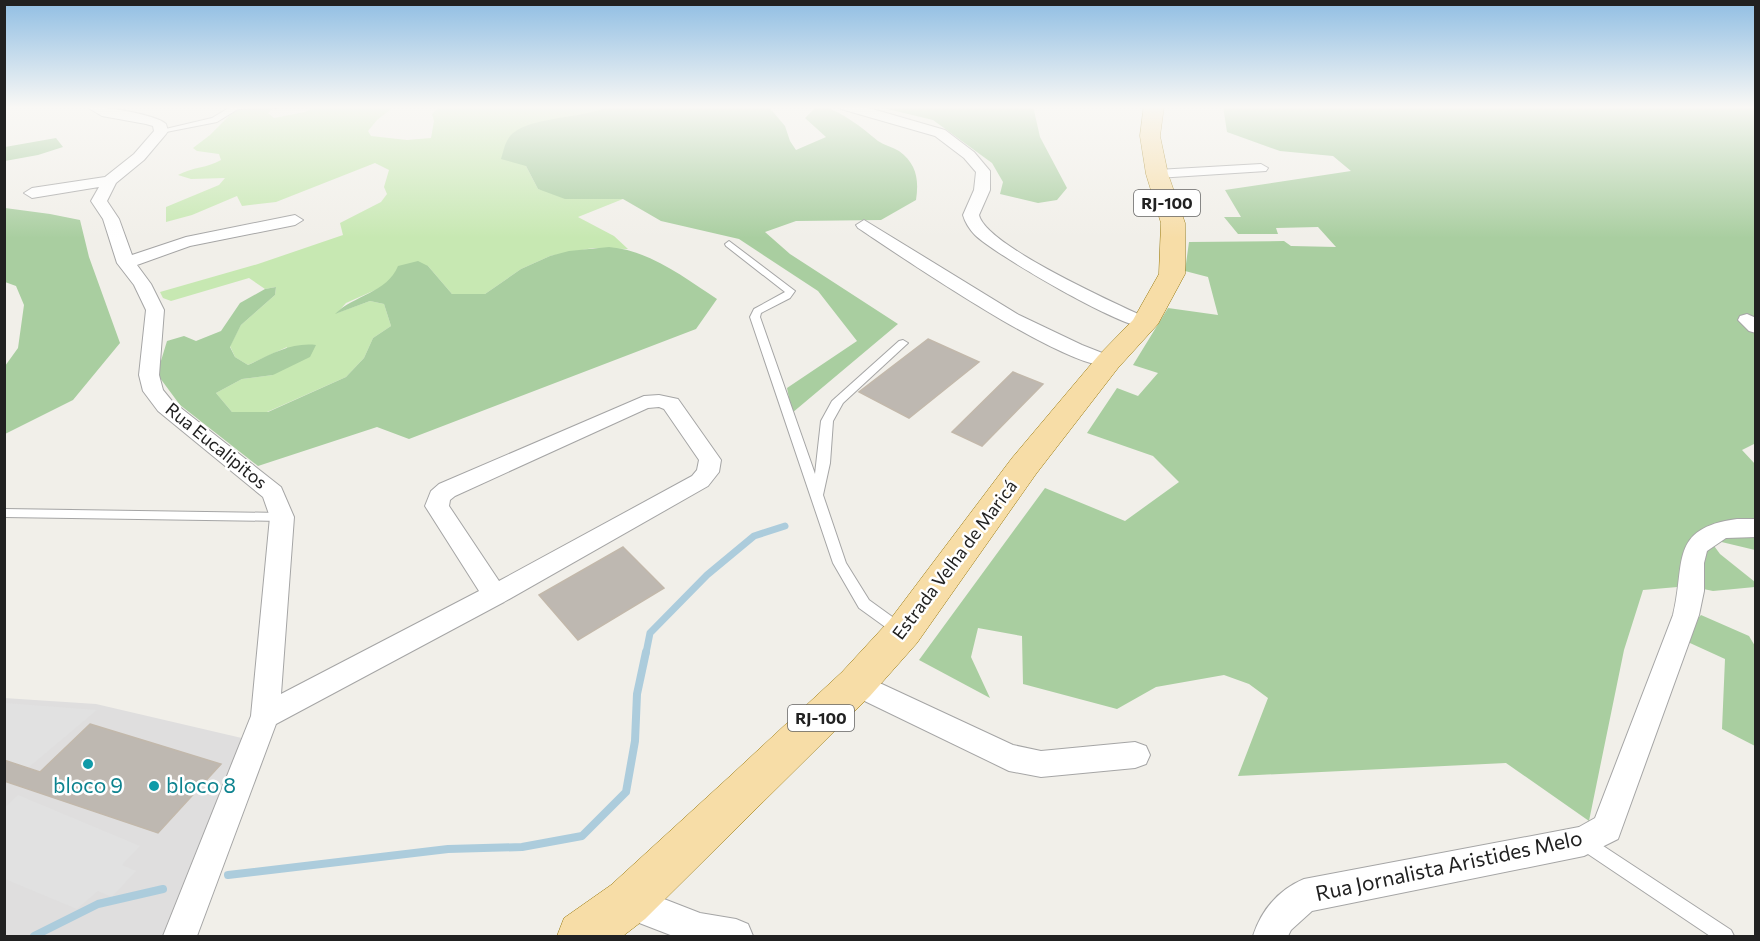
<svg xmlns="http://www.w3.org/2000/svg" width="1760" height="941" viewBox="0 0 1760 941" font-family="Commissioner,sans-serif">
  <rect width="100%" height="100%" fill="#f1efe9"/>
  <path fill="#dfdede" d="M 4,698 L 96,704 L 246,739 L 166,936 L 5,936 Z"/>
  <path fill="#c7e8b2" d="M 244,106 L 274,107 L 268,113 L 274,118 L 305,112 L 318,106 L 395,106 L 377,120 L 368,131 L 371,136 L 407,140 L 431,138 L 434,121 L 432,114 L 440,106 L 608,106 L 600,111 L 573,116 L 526,166 L 538,189 L 586,199 L 623,199 L 578,217 L 614,236 L 628,249 L 593,248 L 550,256 L 521,269 L 485,294 L 452,294 L 428,266 L 394,276 L 382,287 L 346,303 L 337,313 L 370,301 L 384,304 L 391,326 L 373,338 L 364,358 L 346,377 L 267,412 L 232,412 L 216,393 L 242,379 L 273,375 L 287,347 L 248,365 L 235,357 L 230,346 L 241,325 L 275,295 L 276,287 L 265,289 L 249,278 L 171,301 L 163,298 L 160,292 L 258,264 L 343,235 L 340,223 L 381,202 L 387,194 L 384,187 L 389,170 L 375,163 L 276,202 L 242,206 L 237,196 L 192,215 L 166,222 L 166,207 L 219,185 L 225,178 L 191,179 L 178,175 C 192,167 208,168 221,160 L 219,154 L 197,151 L 193,148 L 210,135 L 230,115 Z"/>
  <path fill="#a9cea0" d="M 608,106 L 768,106 L 785,126 L 790,141 L 796,150 L 826,137 L 805,118 L 817,106 L 823,106 C 844,113 861,127 878,141 C 884,145 892,147 899,151 C 917,164 919,180 916,200 L 881,220 L 796,221 L 765,232 L 790,254 L 898,324 L 792,413 L 787,388 L 857,341 L 818,291 L 739,239 L 661,221 L 623,199 L 565,199 L 538,189 L 526,166 L 501,159 C 503,153 504,146 507,141 C 519,115 585,120 608,106 Z
    M 875,106 L 1033,106 L 1040,137 L 1067,188 L 1057,200 L 1038,203 L 1000,194 L 1003,182 L 992,163 L 933,120 Z
    M 1223,106 L 1755,106 L 1756,443 L 1742,450 L 1755,464 L 1755,550 L 1709,539 L 1720,554 L 1755,582 L 1755,587 L 1713,591 L 1689,586 L 1643,590 L 1624,650 L 1589,821 L 1506,763 L 1238,776 L 1268,698 L 1249,684 L 1224,675 L 1156,687 L 1117,709 L 1023,684 L 1022,636 L 978,628 L 971,657 L 990,698 L 919,660 L 1045,488 L 1125,521 L 1179,482 L 1153,456 L 1087,433 L 1117,388 L 1138,396 L 1158,373 L 1133,365 L 1168,308 L 1218,315 L 1208,277 L 1185,271 L 1189,242 L 1284,241 L 1291,246 L 1336,247 L 1318,227 L 1276,228 L 1278,234 L 1238,234 L 1224,217 L 1241,217 L 1225,190 L 1351,171 L 1333,156 L 1280,151 L 1227,132 Z
    M 56,138 L 63,147 L 38,155 L 5,161 L 5,147 Z
    M 5,208 L 50,214 L 80,220 L 89,257 L 120,343 L 73,400 L 5,434 L 5,366 L 18,348 L 24,305 L 16,286 L 5,282 Z
    M 609,247 C 649,250 685,278 717,299 L 696,329 L 409,439 L 377,427 L 258,466 L 180,405 L 157,374 L 167,341 L 184,336 L 196,341 L 221,331 L 240,303 L 265,289 L 276,287 L 275,295 L 241,325 L 230,347 L 235,357 L 248,365 C 270,355 291,342 316,345 L 310,357 L 273,375 L 242,379 L 216,393 L 232,412 L 268,412 L 346,377 L 364,358 L 373,338 L 391,326 L 384,304 L 370,301 L 335,314 C 354,295 387,293 398,266 L 418,261 L 428,266 L 452,294 L 485,294 L 521,269 L 550,256 L 569,251 Z
    M 1701,615 L 1749,636 L 1755,646 L 1755,746 L 1722,729 L 1725,659 L 1679,638 Z"/>
  <path fill="#e1e1e1" d="M 4,703 L 5,703 L 97,710 L 28,768 L 5,760 Z
    M 18,795 L 140,846 L 122,865 L 136,871 L 112,897 L 98,891 L 77,909 L 5,879 L 5,807 Z"/>
  <g fill="none" stroke-linecap="round" stroke-linejoin="round">
    <path stroke="#acccdc" stroke-width="7" d="M 646,653 L 650,633 L 707,575 L 754,536 L 785,526"/>
    <path stroke="#acccdc" stroke-width="8" d="M 228,875 L 448,849 L 522,847 L 582,836 L 626,792 L 635,741 L 637,694 L 646,652
      M 34,936 L 98,904 L 163,889"/>
  </g>
  <path fill="#beb8b1" stroke="#c2b8ab" stroke-width="1.5" d="M 928,339 L 979,362 L 909,418 L 859,392 Z
    M 1013,372 L 1043,384 L 982,446 L 952,432 Z
    M 623,547 L 664,588 L 578,640 L 539,595 Z
    M 90,724 L 149,742 L 221,764 L 158,833 L 4,781 L 4,760 L 40,772 Z"/>
  <g fill="none" stroke-linecap="round" stroke-linejoin="round">
    <g stroke="#a5a5a5" stroke-width="2">
      <path id="service" d="M 232,106 L 282,106 L 279,108 L 238,109 L 217,122 L 161,133 L 157,131 L 212,118 Z
        M 729,241 L 795,291 L 790,298 L 761,313 L 760,317 L 815,474 L 821,421 L 832,401 L 899,341 L 903,340 L 908,343 L 843,403 L 833,421 L 830,463 L 823,495 L 846,563 L 869,600 L 905,626 L 907,630 L 905,634 L 900,636 L 895,634 L 859,608 L 833,563 L 750,317 L 754,309 L 785,292 L 726,246 L 725,244 Z
        M 4,509 L 282,513 L 286,514 L 288,517 L 286,520 L 282,521 L 4,517 Z
        M 1585,834 L 1731,930 L 1734,936 L 1710,936 L 1579,848 L 1576,842 L 1579,836 Z"/>
    </g>
    <g stroke="#a5a5a5" stroke-width="2">
      <path id="minor" d="M 85,106 C 100,106 156,114 166,124 L 168,131 L 166,134 L 144,160 L 116,183 L 107,201 L 119,219 L 132,255 L 186,237 L 295,215 L 303,220 L 295,225 L 190,246 L 137,265 L 151,284 L 164,310 L 159,375 L 163,390 L 172,401 L 281,487 L 294,517 L 281,694 L 479,591 L 425,506 L 431,491 L 439,484 L 644,396 L 659,395 L 678,399 L 721,460 L 719,472 L 708,486 L 504,602 L 276,724 L 197,936 L 163,936 L 251,716 L 270,517 L 263,497 L 158,411 L 143,391 L 139,375 L 146,310 L 134,285 L 117,263 L 103,219 L 91,201 L 99,187 L 32,198 L 24,193 L 32,188 L 105,177 L 134,154 L 154,131 L 153,126 L 146,124 L 102,116 ZM 659,407 L 664,409 L 699,460 L 697,470 L 692,476 L 499,581 L 449,506 L 450,500 L 455,496 L 648,408 Z
        M 840,106 L 862,106 L 945,130 L 974,152 L 990,171 L 990,190 L 979,215 C 986,246 1119,305 1151,320 L 1153,324 L 1151,328 C 1129,333 994,254 975,235 C 970,230 965,222 963,215 L 974,190 L 976,172 L 964,158 L 935,136 L 841,109 Z
        M 1261,164 L 1268,168 L 1266,171 L 1157,178 L 1150,174 L 1157,170 Z
        M 864,220 L 1019,315 L 1082,345 L 1115,358 L 1118,362 L 1115,366 C 1074,376 899,255 858,228 L 856,225 Z
        M 1747,314 L 1756,318 L 1756,333 L 1749,331 L 1738,320 L 1740,316 Z
        M 1737,519 L 1756,519 L 1756,537 L 1726,538 L 1707,551 L 1704,563 L 1704,591 L 1699,615 L 1618,839 L 1584,856 L 1312,911 L 1291,930 L 1288,936 L 1253,936 C 1261,911 1278,890 1304,879 L 1579,827 L 1595,818 L 1673,615 C 1686,564 1668,528 1737,519 Z
        M 856,672 L 1013,745 L 1041,751 L 1135,742 L 1146,746 L 1150,755 L 1146,764 L 1135,768 L 1041,777 L 1009,771 L 846,692 L 842,684 L 846,676 Z
        M 628,885 L 700,913 L 736,919 L 748,924 L 753,936 L 673,936 L 616,914 L 611,902 L 616,890 Z"/>
    </g>
    <g stroke="#967608" stroke-width="1">
      <path id="primary" d="M 1144,106 L 1164,106 L 1160,136 L 1168,174 L 1185,223 L 1185,274 L 1158,324 L 1118,368 L 1036,474 L 917,643 L 870,696 L 645,919 L 623,936 L 557,936 L 564,918 L 611,885 L 729,777 L 842,672 L 889,621 L 1012,458 L 1098,356 L 1133,320 L 1159,274 L 1161,223 L 1146,174 L 1140,136 Z"/>
    </g>
    <use href="#service" fill="#fff" fill-rule="evenodd"/>
    <use href="#minor" fill="#fff" fill-rule="evenodd"/>
    <use href="#primary" fill="#f7dda7" fill-rule="evenodd"/>
  </g>
  <linearGradient id="sky" x2="0" y2="1"><stop stop-color="#90bee3"/><stop offset="0.45" stop-color="#f9f8f5"/><stop offset="1" stop-color="#f9f8f5" stop-opacity="0"/></linearGradient>
  <rect width="1760" height="238" fill="url(#sky)"/>
  <g fill="#0f9aa8" stroke="#fff" stroke-width="2">
    <circle cx="88" cy="764" r="6"/>
    <circle cx="154" cy="786" r="6"/>
  </g>
  <g text-anchor="middle" stroke-width="5" stroke-linejoin="round" paint-order="stroke">
    <g fill="#fff" stroke="#646464" stroke-width="1.5">
      <rect x="1134" y="190" width="66" height="26" rx="4.5"/>
      <rect x="788" y="705" width="66" height="26" rx="4.5"/>
    </g>
    <g font-size="16" font-weight="bold" fill="#212121">
      <text x="1167" y="209">RJ-100</text>
      <text x="821" y="724">RJ-100</text>
    </g>
    <g font-size="18" fill="#212121" stroke="#fff">
      <text transform="translate(216 446) rotate(39)" y="6">Rua Eucalipitos</text>
      <text transform="translate(955 560) rotate(-53)" y="6">Estrada Velha de Maricá</text>
    </g>
    <g font-size="21" fill="#0d838f" stroke="#fff">
      <text x="88" y="793">bloco 9</text>
      <text x="166" y="793" text-anchor="start">bloco 8</text>
    </g>
    <g font-size="21" fill="#212121" stroke="#fff">
      <text transform="translate(1449 866) rotate(-12)" y="7">Rua Jornalista Aristides Melo</text>
    </g>
  </g>
  <rect width="1760" height="941" fill="none" stroke="#212121" stroke-width="12"/>
</svg>
